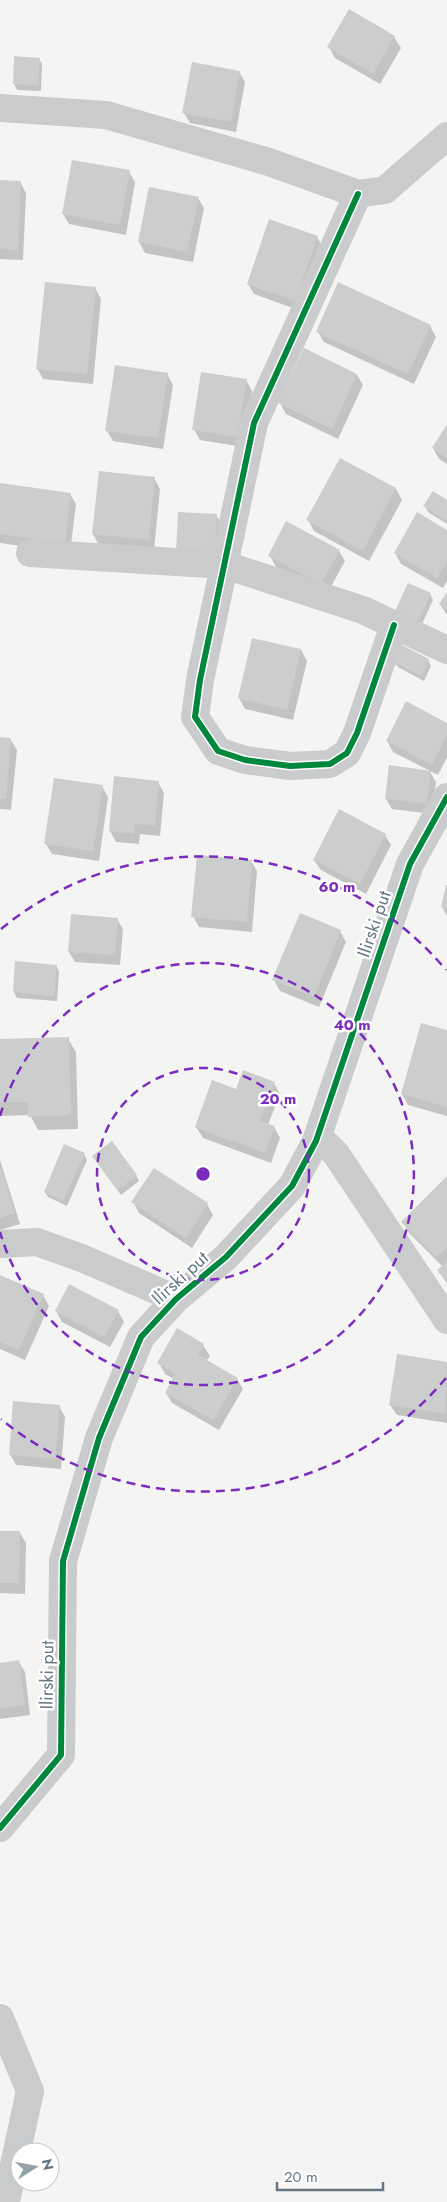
<svg xmlns="http://www.w3.org/2000/svg" width="447" height="2202" viewBox="0 0 447 2202" font-family="Jost,sans-serif">
  <rect width="100%" height="100%" fill="#f4f4f3"/>
  <path fill="#0003" d="M 350,11 L 394,37 L 401,48 L 380,84 L 335,58 L 329,47 Z
    M 39,59 L 42,64 L 41,91 L 17,90 L 14,84 Z
    M 239,72 L 245,82 L 236,132 L 190,123 L 184,113 Z
    M 129,172 L 135,182 L 126,235 L 69,224 L 63,214 Z
    M 0,181 L 20,182 L 26,193 L 23,260 L 0,259 Z
    M 198,198 L 204,208 L 193,262 L 145,253 L 139,242 Z
    M 317,237 L 323,248 L 301,311 L 254,294 L 248,284 Z
    M 95,288 L 101,299 L 93,384 L 43,379 L 37,368 Z
    M 430,326 L 436,337 L 414,384 L 324,342 L 318,332 Z
    M 167,374 L 173,385 L 163,449 L 113,441 L 107,431 Z
    M 357,375 L 363,385 L 338,439 L 286,414 L 280,403 Z
    M 246,380 L 252,391 L 243,447 L 200,440 L 194,429 Z
    M 447,426 L 447,464 L 439,459 L 433,448 Z
    M 340,459 L 396,489 L 402,500 L 369,561 L 314,531 L 308,520 Z
    M 154,478 L 160,489 L 154,550 L 99,545 L 93,534 Z
    M 0,485 L 70,494 L 76,504 L 70,553 L 0,543 Z
    M 447,501 L 447,524 L 428,512 L 425,506 Z
    M 216,515 L 223,526 L 221,563 L 183,561 Z
    M 447,531 L 447,581 L 443,588 L 401,564 L 395,553 Z
    M 339,551 L 345,561 L 327,594 L 276,567 L 270,556 Z
    M 430,594 L 433,600 L 421,626 L 400,616 Z
    M 447,594 L 447,615 L 440,604 Z
    M 253,639 L 301,650 L 307,661 L 293,720 L 245,709 L 239,698 Z
    M 428,660 L 431,666 L 424,681 L 398,667 L 394,662 Z
    M 447,724 L 447,757 L 438,775 L 393,752 L 387,741 Z
    M 0,738 L 10,739 L 17,750 L 11,810 L 0,809 Z
    M 430,772 L 436,782 L 432,814 L 392,809 L 386,799 Z
    M 115,778 L 158,782 L 164,793 L 160,836 L 140,834 L 139,844 L 116,842 L 110,831 Z
    M 102,786 L 108,797 L 99,861 L 52,854 L 46,844 Z
    M 385,835 L 391,845 L 366,894 L 321,870 L 314,860 Z
    M 251,861 L 257,871 L 252,932 L 199,927 L 193,916 Z
    M 447,887 L 447,916 L 442,907 Z
    M 117,919 L 123,929 L 120,965 L 75,962 L 69,952 Z
    M 340,931 L 346,942 L 319,1007 L 280,991 L 274,980 Z
    M 56,966 L 59,971 L 57,1001 L 17,998 L 14,992 Z
    M 447,1031 L 447,1116 L 408,1105 L 402,1094 Z
    M 68,1039 L 76,1052 L 78,1129 L 38,1130 L 30,1115 L 0,1116 L 0,1040 Z
    M 274,1083 L 280,1094 L 268,1125 L 274,1127 L 280,1138 L 271,1163 L 203,1138 L 196,1127 L 236,1090 Z
    M 84,1154 L 87,1160 L 67,1206 L 48,1197 L 45,1192 Z
    M 0,1160 L 20,1224 L 0,1230 Z
    M 97,1162 L 136,1175 L 139,1181 L 121,1195 Z
    M 154,1169 L 207,1204 L 213,1215 L 192,1248 L 139,1213 L 133,1202 Z
    M 447,1178 L 447,1284 L 439,1270 L 443,1267 L 409,1233 L 403,1222 Z
    M 0,1276 L 43,1295 L 49,1306 L 25,1360 L 0,1349 Z
    M 56,1311 L 118,1311 L 124,1322 L 110,1347 L 62,1322 Z
    M 203,1345 L 210,1356 L 206,1361 L 237,1379 L 243,1389 L 219,1430 L 172,1403 L 166,1393 L 174,1379 L 165,1374 L 159,1363 Z
    M 398,1356 L 447,1364 L 447,1423 L 397,1415 L 390,1405 Z
    M 59,1406 L 65,1417 L 61,1469 L 16,1465 L 10,1454 Z
    M 0,1532 L 20,1533 L 26,1543 L 25,1594 L 0,1593 Z
    M 19,1662 L 25,1672 L 30,1715 L 0,1719 L 0,1664 Z"/>
  <path fill="#cccece" d="M 349,9 L 395,36 L 373,74 L 327,47 Z
    M 14,56 L 40,58 L 38,86 L 13,84 Z
    M 192,62 L 240,71 L 231,122 L 182,113 Z
    M 72,160 L 130,170 L 120,225 L 62,214 Z
    M 0,180 L 21,181 L 18,250 L 0,249 Z
    M 149,187 L 199,197 L 187,252 L 138,242 Z
    M 269,219 L 318,236 L 295,301 L 247,284 Z
    M 45,282 L 96,287 L 87,374 L 36,369 Z
    M 338,282 L 431,325 L 408,374 L 316,332 Z
    M 304,348 L 357,374 L 332,429 L 278,403 Z
    M 115,365 L 168,373 L 158,438 L 105,431 Z
    M 201,372 L 247,379 L 237,437 L 192,430 Z
    M 447,424 L 447,458 L 432,448 Z
    M 340,458 L 396,488 L 363,551 L 306,520 Z
    M 99,471 L 155,477 L 149,540 L 92,534 Z
    M 0,483 L 71,493 L 65,543 L 0,534 Z
    M 433,491 L 447,500 L 447,521 L 423,506 Z
    M 178,512 L 217,514 L 215,553 L 176,551 Z
    M 417,512 L 447,530 L 447,561 L 437,578 L 394,553 Z
    M 286,521 L 340,550 L 321,584 L 268,556 Z
    M 408,583 L 431,593 L 418,622 L 395,611 Z
    M 447,592 L 447,609 L 439,604 Z
    M 252,638 L 301,649 L 287,710 L 238,698 Z
    M 402,645 L 429,659 L 421,676 L 393,662 Z
    M 406,701 L 447,723 L 447,735 L 432,765 L 386,741 Z
    M 0,737 L 11,738 L 6,799 L 0,799 Z
    M 389,765 L 431,771 L 427,804 L 385,799 Z
    M 114,776 L 159,781 L 155,826 L 135,824 L 134,834 L 109,831 Z
    M 54,778 L 103,785 L 93,851 L 44,844 Z
    M 339,809 L 386,834 L 360,884 L 313,860 Z
    M 197,855 L 252,860 L 247,922 L 191,917 Z
    M 446,885 L 447,885 L 447,909 L 441,907 Z
    M 300,913 L 341,930 L 314,997 L 272,980 Z
    M 71,914 L 118,918 L 115,955 L 68,952 Z
    M 15,961 L 57,965 L 54,996 L 13,992 Z
    M 421,1023 L 447,1030 L 447,1107 L 401,1094 Z
    M 69,1037 L 71,1115 L 28,1117 L 28,1102 L 0,1102 L 0,1039 Z
    M 243,1070 L 275,1082 L 260,1121 L 275,1126 L 265,1153 L 195,1127 L 212,1080 L 236,1089 Z
    M 112,1141 L 137,1175 L 117,1190 L 92,1156 Z
    M 64,1144 L 85,1153 L 63,1201 L 44,1192 Z
    M 0,1165 L 15,1213 L 0,1218 Z
    M 154,1168 L 208,1203 L 186,1238 L 131,1202 Z
    M 447,1176 L 447,1247 L 436,1257 L 401,1222 Z
    M 447,1262 L 447,1283 L 437,1270 Z
    M 0,1275 L 44,1294 L 19,1350 L 0,1342 Z
    M 69,1284 L 119,1310 L 104,1337 L 55,1311 Z
    M 177,1328 L 204,1344 L 198,1355 L 238,1378 L 213,1420 L 165,1393 L 175,1374 L 157,1363 Z
    M 397,1354 L 447,1362 L 445,1414 L 389,1405 Z
    M 13,1401 L 60,1405 L 55,1459 L 9,1455 Z
    M 0,1531 L 20,1531 L 19,1583 L 0,1583 Z
    M 19,1660 L 25,1705 L 0,1708 L 0,1663 Z"/>
  <g fill="none" stroke-linecap="round" stroke-linejoin="round">
    <path stroke="#cacbcc" stroke-width="28" d="M 0,108 L 106,115 L 269,162 L 358,194 L 385,190 L 447,136
      M 358,194 L 254,423 L 200,680 L 195,717 L 218,751 L 245,760 L 290,766 L 330,764 L 347,753 L 357,733 L 394,625
      M 30,553 L 225,565 L 363,610 L 447,650
      M 316,1141 L 327,1145 L 336,1154 L 447,1320
      M 0,1244 L 37,1242 L 84,1259 L 176,1299
      M 0,1828 L 61,1755 L 63,1561 L 99,1438 L 141,1337 L 176,1299 L 226,1257 L 292,1186 L 316,1141 L 410,864 L 447,797
      M 0,2018 L 30,2091 L 6,2202"/>
    <g stroke="#fff" stroke-width="9">
      <path id="cycleway" d="M 358,194 L 254,423 L 200,680 L 195,717 L 218,751 L 245,760 L 290,766 L 330,764 L 347,753 L 357,733 L 394,625
        M 0,1828 L 61,1755 L 63,1561 L 99,1438 L 141,1337 L 176,1299 L 226,1257 L 292,1186 L 316,1141 L 410,864 L 447,797"/>
    </g>
    <use href="#cycleway" stroke="#00873e" stroke-width="6"/>
  </g>
  <g fill="none" stroke="#7b2cbf" stroke-width="2.5" stroke-dasharray="9 6">
    <circle cx="203" cy="1174" r="106"/>
    <path d="M0 1116A211 211 0 1 1 0 1232"/>
    <path d="M446 1378A317 317 0 0 1 1 1419M1 929A317 317 0 0 1 446 970"/>
  </g>
  <g text-anchor="middle" stroke-width="5" stroke-linejoin="round" paint-order="stroke">
    <g font-size="18" fill="#647683" stroke="#fff">
      <text transform="translate(374 924) rotate(-71)" y="6">Ilirski put</text>
      <text transform="translate(180 1278) rotate(-42)" y="6">Ilirski put</text>
      <text transform="translate(47 1675) rotate(-89)" y="6">Ilirski put</text>
    </g>
  </g>
  <circle cx="203" cy="1174" r="8" fill="#7b2cbf" stroke="#fff" stroke-width="2.5"/>
  <g font-size="15" text-anchor="middle" font-weight="bold" fill="#7b2cbf" stroke="#fff" stroke-width="5" stroke-linejoin="round" paint-order="stroke">
    <text x="337" y="892">60 m</text>
    <text x="352" y="1030">40 m</text>
    <text x="278" y="1104">20 m</text>
  </g>
  <g transform="translate(35 2167) rotate(79)"><circle r="24" fill="#ffffff" stroke="#c1c8cd"/>
  <path d="M0-4L9 19L0 12L-9 19Z" fill="#96a2aa"/>
  <text y="-8" font-size="14" font-weight="bold" text-anchor="middle" fill="#647683">N</text>
  </g>
  <path d="M277 2182v8h106v-8" fill="none" stroke="#647683" stroke-width="2.5"/>
  <text x="284" y="2182" font-size="15" fill="#647683" stroke="#ffffff" stroke-width="4" paint-order="stroke">20 m</text>
</svg>
